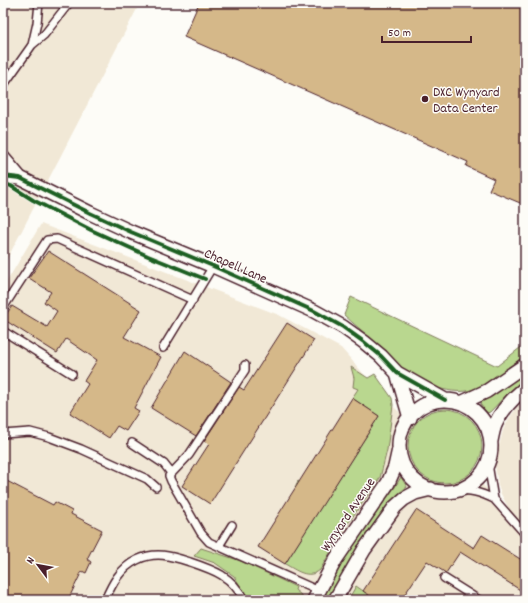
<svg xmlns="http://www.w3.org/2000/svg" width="528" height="603" viewBox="0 0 528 603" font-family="Dekko,sans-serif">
  <rect width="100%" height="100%" fill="#fdfcf7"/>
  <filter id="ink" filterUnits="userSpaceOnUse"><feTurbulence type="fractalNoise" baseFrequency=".025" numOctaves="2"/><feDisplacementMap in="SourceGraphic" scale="8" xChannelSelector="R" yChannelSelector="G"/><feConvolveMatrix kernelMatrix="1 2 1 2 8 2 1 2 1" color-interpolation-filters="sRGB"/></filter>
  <g filter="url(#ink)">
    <path fill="#f1e8d6" d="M 3,3 L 140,3 L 3,267 Z
      M 41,224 L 279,315 L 341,348 L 389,403 L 508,507 L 501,494 L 498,485 L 495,465 L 497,454 L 503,430 L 508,420 L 525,396 L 525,600 L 3,600 L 3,288 Z"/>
    <path fill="#b9d78f" stroke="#827b5d" d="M 351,297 L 497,366 L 525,344 L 525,355 C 509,367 492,383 474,389 C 454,397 421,384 405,372 C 399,367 394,359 388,354 C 374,340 358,328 344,315 Z
      M 351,367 L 368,378 L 375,374 L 392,398 L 393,405 L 387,450 L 380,478 L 344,529 L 320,570 C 308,580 296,570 285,564 L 322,504 L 295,487 L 298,481 L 326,499 L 379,416 L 352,398 L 358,389 L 353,387 L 354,378 Z
      M 525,372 L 525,381 L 509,392 L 490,412 L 487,413 L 480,404 L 482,401 L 491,397 Z
      M408 446a37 37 0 1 1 74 0a37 37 0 1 1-74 0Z
      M 401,477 L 407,487 C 395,495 387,507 379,519 C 360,545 343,572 329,600 L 321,600 L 344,560 L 361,533 L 395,487 Z
      M 201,548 L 241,561 L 296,587 L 295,590 L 301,595 L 302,600 L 249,600 L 234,576 L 215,563 L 194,556 Z
      M 356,586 L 376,600 L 348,600 Z"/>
    <path fill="#d5b889" stroke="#4a1f2b" d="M 199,3 L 525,3 L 525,205 L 489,190 L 494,179 L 466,166 L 468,162 L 184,37 Z
      M 48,251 L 141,310 L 124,337 L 161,357 L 134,408 L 139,411 L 126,431 L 117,426 L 109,438 L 70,413 L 88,384 L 84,381 L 97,360 L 66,339 L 57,353 L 3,319 L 12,306 L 47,327 L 57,311 L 44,302 L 51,292 L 29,278 Z
      M 287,323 L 314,340 L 210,504 L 182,486 L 209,444 L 204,441 L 239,387 L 244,390 Z
      M 185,351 L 231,382 L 196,436 L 151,408 Z
      M 352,398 L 379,416 L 285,564 L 258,547 Z
      M 3,479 L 53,505 L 55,502 L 72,511 L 71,514 L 102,530 L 87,559 L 91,562 L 86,573 L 82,571 L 68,600 L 3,600 Z
      M 416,510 L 474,548 L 482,535 L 525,562 L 525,593 L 460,552 L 446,573 L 427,561 L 401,600 L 376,600 L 363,591 Z"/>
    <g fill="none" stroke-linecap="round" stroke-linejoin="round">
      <g stroke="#4a1f2b" stroke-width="10">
        <path id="lane" d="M 32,45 L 37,23 L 39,3
          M 3,86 L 32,45 L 44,35 L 69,3
          M 3,308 L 47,240 L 57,239 L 193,300
          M 3,331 L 72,374
          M 163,348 L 213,266
          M 245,365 L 245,370 L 189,455 L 169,476 L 171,481 L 201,533 L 209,542 L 319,591
          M 3,434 L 30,432 L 49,437 L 81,449 L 147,479 L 156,487
          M 132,443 L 164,464 L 171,473
          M 490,457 L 488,464 L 494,499 L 525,534
          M 455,490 C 471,490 479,492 494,499
          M 219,546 L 232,525
          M 444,578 L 479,600
          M 105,600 C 112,584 120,568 137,560 C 156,551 171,556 190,562 C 214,570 232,576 244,600"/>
      </g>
      <g stroke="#4a1f2b" stroke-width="16">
        <path id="street" d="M 3,158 L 20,178
          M 3,176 L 20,178 L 90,213 L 131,232 L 213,266 L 314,311 L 343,327 L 364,342 L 381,356 L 397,373 L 445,400
          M 397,373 L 410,418
          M399 446a46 46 0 1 1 92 0a46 46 0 1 1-92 0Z
          M 461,403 L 487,391 L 525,365
          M 491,441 C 492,436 493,430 495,425 C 501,411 513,398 525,388
          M 314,600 L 336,559 L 388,483 L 395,467 L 399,449
          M 335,600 L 364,550 L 395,507 L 404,499 L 415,493 L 431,489"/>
      </g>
      <use href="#lane" stroke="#fdfcf7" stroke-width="7"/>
      <use href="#street" stroke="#fdfcf7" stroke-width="13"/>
      <g stroke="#fdfcf7" stroke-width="6">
        <path id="cycleway" d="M 3,176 L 20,178 L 90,213 L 131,232 L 213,266 L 314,311 L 343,327 L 364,342 L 381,356 L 397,373 L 445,400
          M 3,183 L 11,186 L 33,200 L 91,230 L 148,256 L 205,279"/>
      </g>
      <use href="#cycleway" stroke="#1b5e20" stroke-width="4"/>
    </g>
  </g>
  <circle fill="#4a1f2b" stroke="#fdfcf7" stroke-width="1.5" cx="425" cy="99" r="4"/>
  <g text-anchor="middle" stroke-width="3" stroke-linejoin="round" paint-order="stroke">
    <g font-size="14" fill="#4a1f2b" stroke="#fdfcf7" text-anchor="start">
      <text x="433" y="96">DXC Wynyard<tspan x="433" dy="16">Data Center</tspan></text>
    </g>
    <g font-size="14" fill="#4a1f2b" stroke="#fdfcf7">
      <text transform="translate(236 265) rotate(24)" y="5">Chapell Lane</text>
      <text transform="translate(347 514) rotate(-56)" y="5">Wynyard Avenue</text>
    </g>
  </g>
  <rect width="528" height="603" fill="none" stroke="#fdfcf7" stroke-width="16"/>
  <rect x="8" y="8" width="512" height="587" fill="none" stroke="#4a1f2b" stroke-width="1.5" filter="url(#ink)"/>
  <g transform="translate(38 565) rotate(302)" stroke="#fdfcf7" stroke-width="3" paint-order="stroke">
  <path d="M0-3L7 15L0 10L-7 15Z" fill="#4a1f2b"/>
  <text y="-6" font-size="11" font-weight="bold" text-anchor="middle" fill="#4a1f2b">N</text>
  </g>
  <path d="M382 36v6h89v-6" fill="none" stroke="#4a1f2b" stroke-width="2"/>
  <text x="388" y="36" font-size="12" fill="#4a1f2b" stroke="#fdfcf7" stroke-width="3" paint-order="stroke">50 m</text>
</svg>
